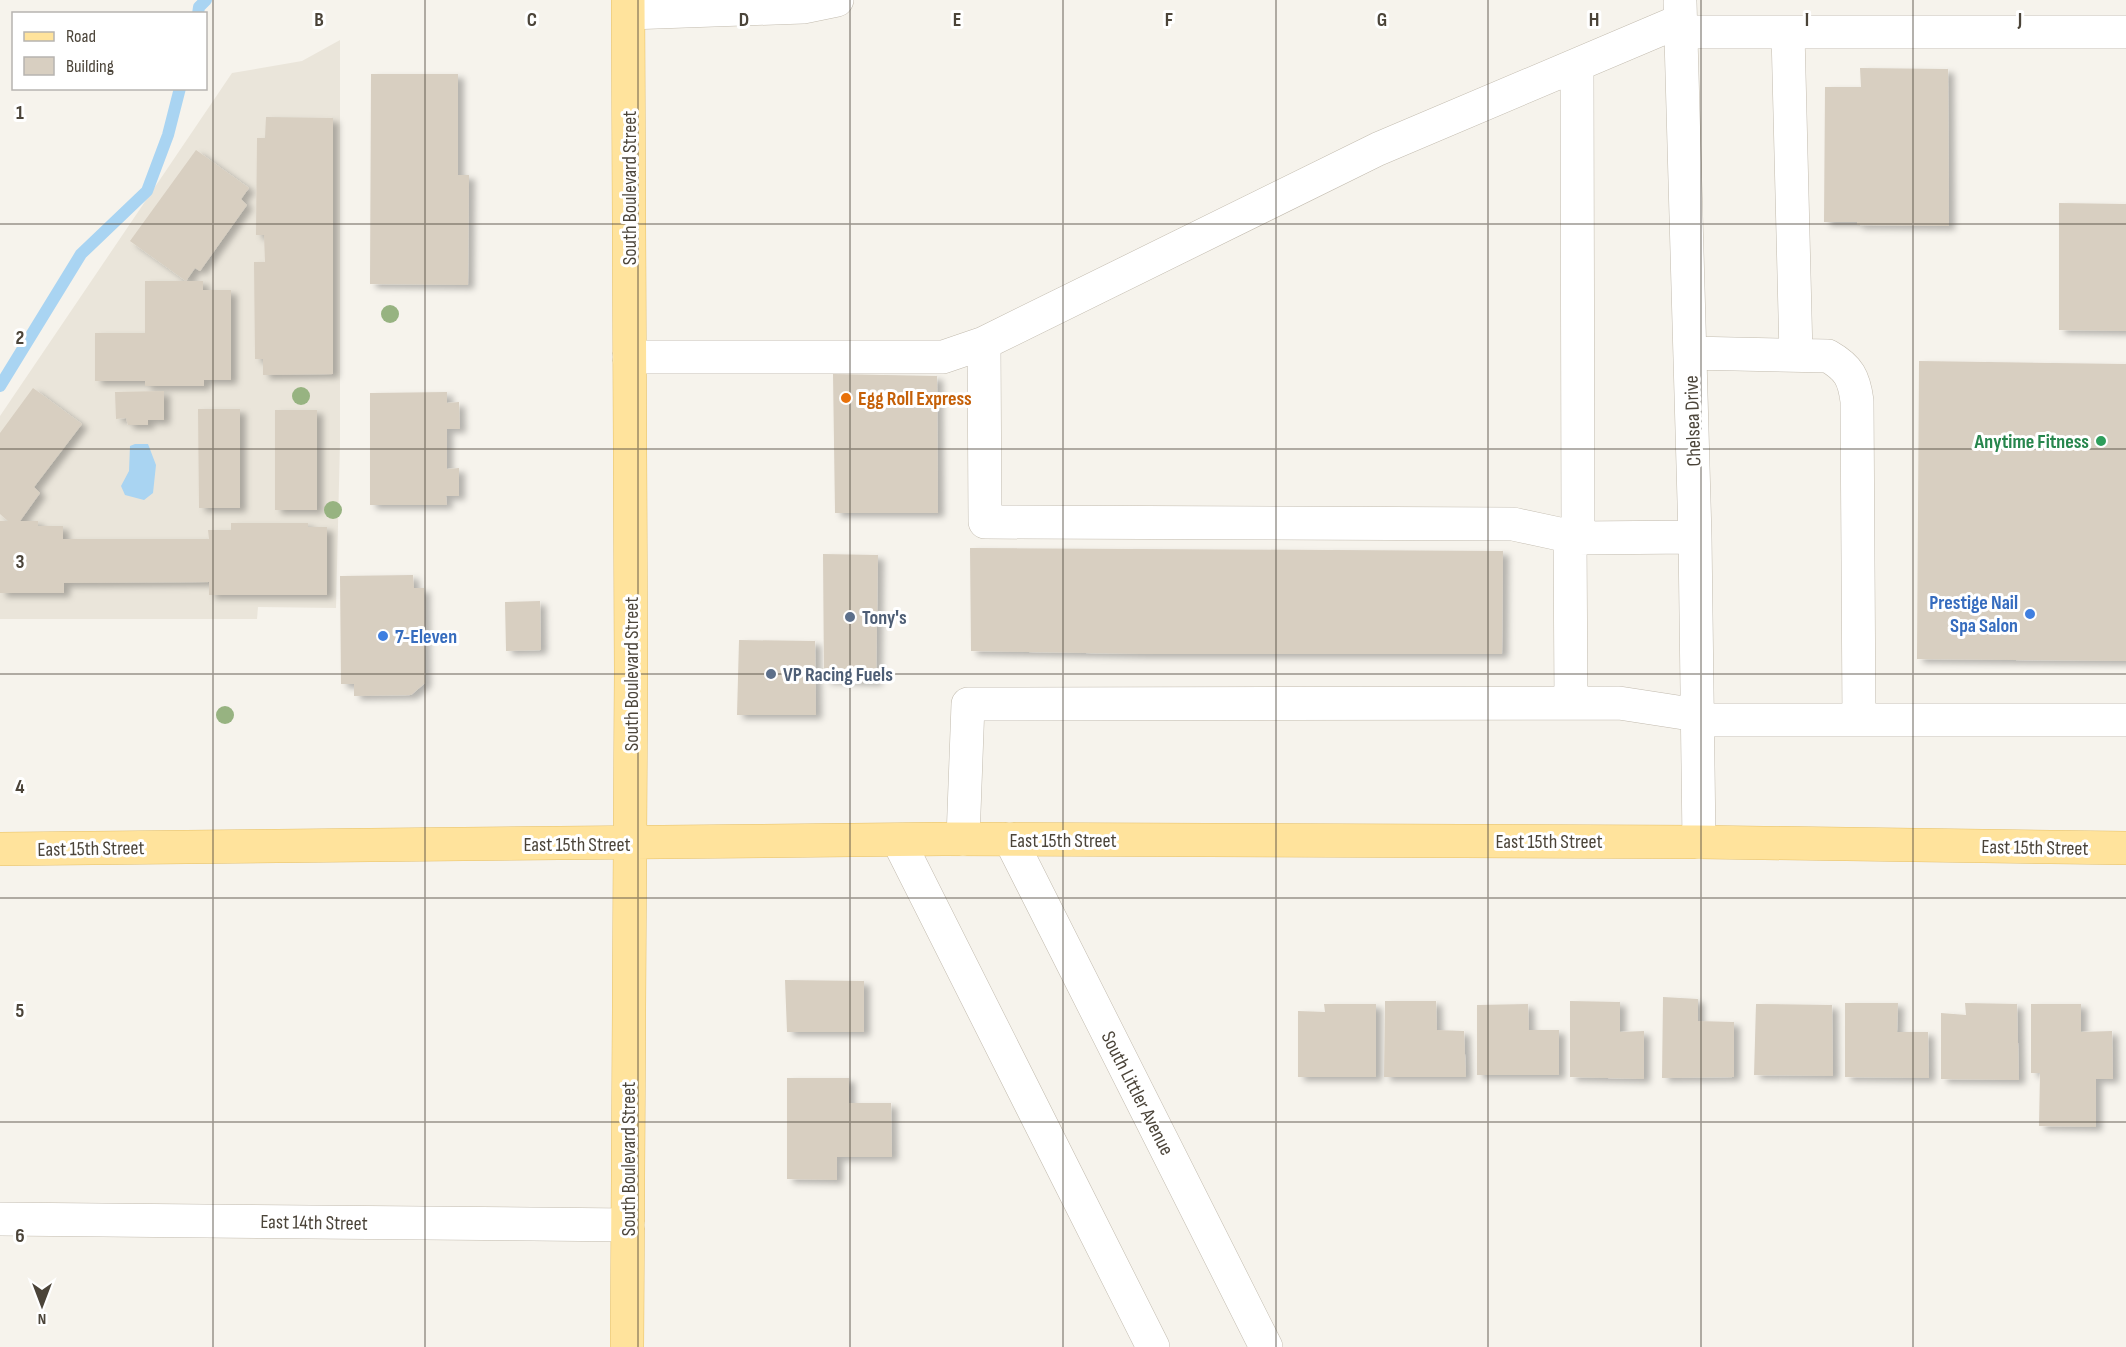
<svg xmlns="http://www.w3.org/2000/svg" width="2126" height="1347" viewBox="0 0 2126 1347" font-family="'Sofia Sans Condensed',sans-serif">
  <defs>
    <filter id="shadow"><feDropShadow dx="6" dy="4" stdDeviation="3" flood-color="#0004"/></filter>
  </defs>
  <rect width="100%" height="100%" fill="#f6f3ec"/>
  <path fill="#eae5da" d="M 340,40 L 340,442 L 336,608 L 258,607 L 257,619 L 0,619 L 0,416 L 232,73 L 302,61 Z"/>
  <path fill="#a9d4f2" d="M 135,444 L 148,444 L 156,465 L 153,493 L 144,500 L 125,495 L 121,486 L 129,471 L 130,446 Z"/>
  <g fill="none" stroke-linecap="round" stroke-linejoin="round">
    <path stroke="#a9d4f2" stroke-width="12" d="M 198,14 L 199,7 L 206,0
      M 0,386 L 81,254 L 147,191 L 168,135 L 180,88"/>
  </g>
  <path fill="#d8cfc1" filter="url(#shadow)" d="M 1860,68 L 1948,69 L 1949,226 L 1857,225 L 1857,222 L 1824,222 L 1825,87 L 1861,87 Z
    M 371,74 L 458,74 L 458,175 L 469,175 L 468,285 L 370,284 Z
    M 266,117 L 333,118 L 333,374 L 263,375 L 263,359 L 255,359 L 254,262 L 265,262 L 264,235 L 256,235 L 257,138 L 265,138 Z
    M 196,150 L 249,188 L 241,199 L 247,205 L 200,271 L 195,268 L 186,281 L 203,281 L 203,290 L 231,290 L 231,380 L 204,380 L 204,386 L 145,386 L 145,381 L 95,381 L 95,333 L 145,333 L 145,281 L 186,281 L 130,241 Z
    M 2059,203 L 2126,204 L 2126,331 L 2059,330 Z
    M 1919,361 L 2126,364 L 2126,661 L 1917,659 Z
    M 833,374 L 937,376 L 938,513 L 835,513 Z
    M 33,388 L 82,424 L 34,487 L 40,493 L 20,521 L 38,521 L 38,526 L 63,526 L 63,539 L 209,539 L 208,530 L 231,530 L 231,523 L 308,523 L 308,527 L 327,527 L 327,595 L 209,595 L 209,582 L 64,583 L 64,593 L 0,593 L 0,521 L 8,521 L 0,514 L 0,433 Z
    M 164,391 L 164,420 L 148,420 L 148,425 L 128,425 L 126,418 L 116,419 L 115,392 Z
    M 447,392 L 447,403 L 459,402 L 460,429 L 447,429 L 447,469 L 459,468 L 459,496 L 446,496 L 447,505 L 370,505 L 370,393 Z
    M 198,409 L 240,409 L 240,508 L 199,508 Z
    M 275,410 L 317,410 L 317,510 L 275,510 Z
    M 970,548 L 1503,551 L 1502,654 L 1143,654 L 971,651 Z
    M 823,554 L 878,555 L 876,682 L 824,680 Z
    M 413,575 L 414,588 L 424,588 L 425,683 L 411,695 L 354,696 L 354,684 L 341,684 L 340,576 Z
    M 540,601 L 541,650 L 506,651 L 505,602 Z
    M 739,640 L 815,641 L 816,715 L 737,715 Z
    M 785,980 L 864,981 L 864,1032 L 787,1032 Z
    M 1663,997 L 1698,999 L 1698,1021 L 1734,1022 L 1734,1077 L 1662,1078 Z
    M 1385,1001 L 1436,1001 L 1437,1030 L 1464,1031 L 1466,1077 L 1384,1077 Z
    M 1570,1001 L 1620,1002 L 1620,1032 L 1644,1031 L 1644,1079 L 1570,1077 Z
    M 1845,1003 L 1898,1003 L 1897,1032 L 1928,1032 L 1929,1078 L 1845,1077 Z
    M 1965,1003 L 2017,1004 L 2019,1080 L 1941,1079 L 1941,1013 L 1966,1015 Z
    M 1324,1004 L 1376,1004 L 1376,1077 L 1298,1077 L 1298,1011 L 1325,1012 Z
    M 1528,1004 L 1529,1030 L 1559,1030 L 1559,1075 L 1477,1075 L 1477,1005 Z
    M 1756,1004 L 1832,1005 L 1833,1076 L 1754,1075 Z
    M 2031,1004 L 2081,1004 L 2081,1032 L 2112,1031 L 2113,1079 L 2096,1079 L 2096,1127 L 2039,1126 L 2040,1073 L 2031,1073 Z
    M 787,1078 L 849,1078 L 849,1103 L 891,1103 L 892,1157 L 837,1157 L 837,1180 L 787,1179 Z"/>
  <g fill="none" stroke-linecap="round" stroke-linejoin="round">
    <g stroke="#c2bbae" stroke-width="34">
      <path id="minor" d="M 1680,2 L 1695,537 L 1699,842
        M 629,13 L 803,7 L 837,0
        M 1680,32 L 2126,32
        M 1788,33 L 1796,355
        M 1577,65 L 1578,538
        M 984,343 L 985,522 L 1513,524 L 1578,538 L 1695,537
        M 1690,353 L 1828,356 C 1849,368 1854,378 1857,401 L 1859,720
        M 629,357 L 943,357 L 984,343 L 1378,149 L 1680,21
        M 1570,536 L 1571,703
        M 1697,720 L 2126,720
        M 963,839 L 968,704 L 1619,703 L 1697,715
        M 1010,839 L 1266,1347
        M 898,840 L 1153,1347
        M 0,1219 L 628,1225"/>
    </g>
    <g stroke="#e6c16a" stroke-width="34">
      <path id="major" d="M 0,849 L 943,839 L 1699,842 L 2126,848
        M 627,1347 L 631,671 L 628,0"/>
    </g>
    <use href="#minor" stroke="#fff" stroke-width="33"/>
    <use href="#major" stroke="#ffe39c" stroke-width="33"/>
  </g>
  <g fill="#97b381">
    <circle cx="390" cy="314" r="9"/>
    <circle cx="301" cy="396" r="9"/>
    <circle cx="333" cy="510" r="9"/>
    <circle cx="225" cy="715" r="9"/>
  </g>
  <path fill="none" stroke="#4b4439" stroke-width="1.5" stroke-opacity="0.55" d="M 213,0 L 213,1347M 425,0 L 425,1347M 638,0 L 638,1347M 850,0 L 850,1347M 1063,0 L 1063,1347M 1276,0 L 1276,1347M 1488,0 L 1488,1347M 1701,0 L 1701,1347M 1913,0 L 1913,1347M 0,224 L 2126,224M 0,449 L 2126,449M 0,674 L 2126,674M 0,898 L 2126,898M 0,1122 L 2126,1122"/>
  <circle fill="#e8710a" stroke="#fff" stroke-width="2" cx="846" cy="398" r="6"/>
  <circle fill="#2e9e5b" stroke="#fff" stroke-width="2" cx="2101" cy="441" r="6"/>
  <g fill="#3f7fe0" stroke="#fff" stroke-width="2">
    <circle cx="2030" cy="614" r="6"/>
    <circle cx="383" cy="636" r="6"/>
  </g>
  <g fill="#5c6f8a" stroke="#fff" stroke-width="2">
    <circle cx="850" cy="617" r="6"/>
    <circle cx="771" cy="674" r="6"/>
  </g>
  <g text-anchor="middle" stroke-width="6" stroke-linejoin="round" paint-order="stroke">
    <g font-size="20" fill="#4b4439" stroke="#fff">
      <text transform="translate(629 188) rotate(-90)" y="7">South Boulevard Street</text>
      <text transform="translate(1692 421) rotate(-92)" y="7">Chelsea Drive</text>
      <text transform="translate(631 674) rotate(-90)" y="7">South Boulevard Street</text>
      <text x="1063" y="847">East 15th Street</text>
      <text x="1549" y="848">East 15th Street</text>
      <text x="577" y="851">East 15th Street</text>
      <text transform="translate(2035 847) rotate(1)" y="7">East 15th Street</text>
      <text transform="translate(91 848) rotate(-1)" y="7">East 15th Street</text>
      <text transform="translate(1138 1093) rotate(63)" y="7">South Littler Avenue</text>
      <text transform="translate(628 1159) rotate(-90)" y="7">South Boulevard Street</text>
      <text transform="translate(314 1222) rotate(1)" y="7">East 14th Street</text>
    </g>
    <g font-size="20" font-weight="bold" fill="#c56008" stroke="#fff" text-anchor="start">
      <text x="858" y="405">Egg Roll Express</text>
    </g>
    <g font-size="20" font-weight="bold" fill="#27864d" stroke="#fff" text-anchor="end">
      <text x="2089" y="448">Anytime Fitness</text>
    </g>
    <g font-size="20" font-weight="bold" fill="#366cbe" stroke="#fff" text-anchor="end">
      <text x="2018" y="609">Prestige Nail<tspan x="2018" dy="23">Spa Salon</tspan></text>
      <text x="395" y="643" text-anchor="start">7-Eleven</text>
    </g>
    <g font-size="20" font-weight="bold" fill="#4e5e75" stroke="#fff" text-anchor="start">
      <text x="862" y="624">Tony's</text>
      <text x="783" y="681">VP Racing Fuels</text>
    </g>
  </g>
  <g font-size="20" text-anchor="middle" font-weight="bold" fill="#4b4439" stroke="#fff" stroke-width="6" stroke-linejoin="round" paint-order="stroke">
    <text x="319" y="26">B</text>
    <text x="532" y="26">C</text>
    <text x="744" y="26">D</text>
    <text x="957" y="26">E</text>
    <text x="1169" y="26">F</text>
    <text x="1382" y="26">G</text>
    <text x="1594" y="26">H</text>
    <text x="1807" y="26">I</text>
    <text x="2020" y="26">J</text>
    <text x="20" y="119">1</text>
    <text x="20" y="344">2</text>
    <text x="20" y="568">3</text>
    <text x="20" y="793">4</text>
    <text x="20" y="1017">5</text>
    <text x="20" y="1242">6</text>
  </g>
  <rect x="12" y="12" width="195" height="78" fill="#ffffff" stroke="#b7b4b0" stroke-width="1.5"/>
  <rect x="24" y="32" width="30" height="9" fill="#ffe39c" stroke="#b7b4b0" stroke-width="1.5"/>
  <text x="66" y="42" font-size="18" fill="#4b4439">Road</text>
  <rect x="24" y="57" width="30" height="18" fill="#d8cfc1" stroke="#b7b4b0" stroke-width="1.5"/>
  <text x="66" y="72" font-size="18" fill="#4b4439">Building</text>
  <g transform="translate(42 1305) rotate(180)" stroke="#ffffff" stroke-width="4.5" paint-order="stroke">
  <path d="M0-4.5L10 22L0 15L-10 22Z" fill="#4b4439"/>
  <text y="-9" font-size="16" font-weight="bold" text-anchor="middle" fill="#4b4439">N</text>
  </g>
</svg>
